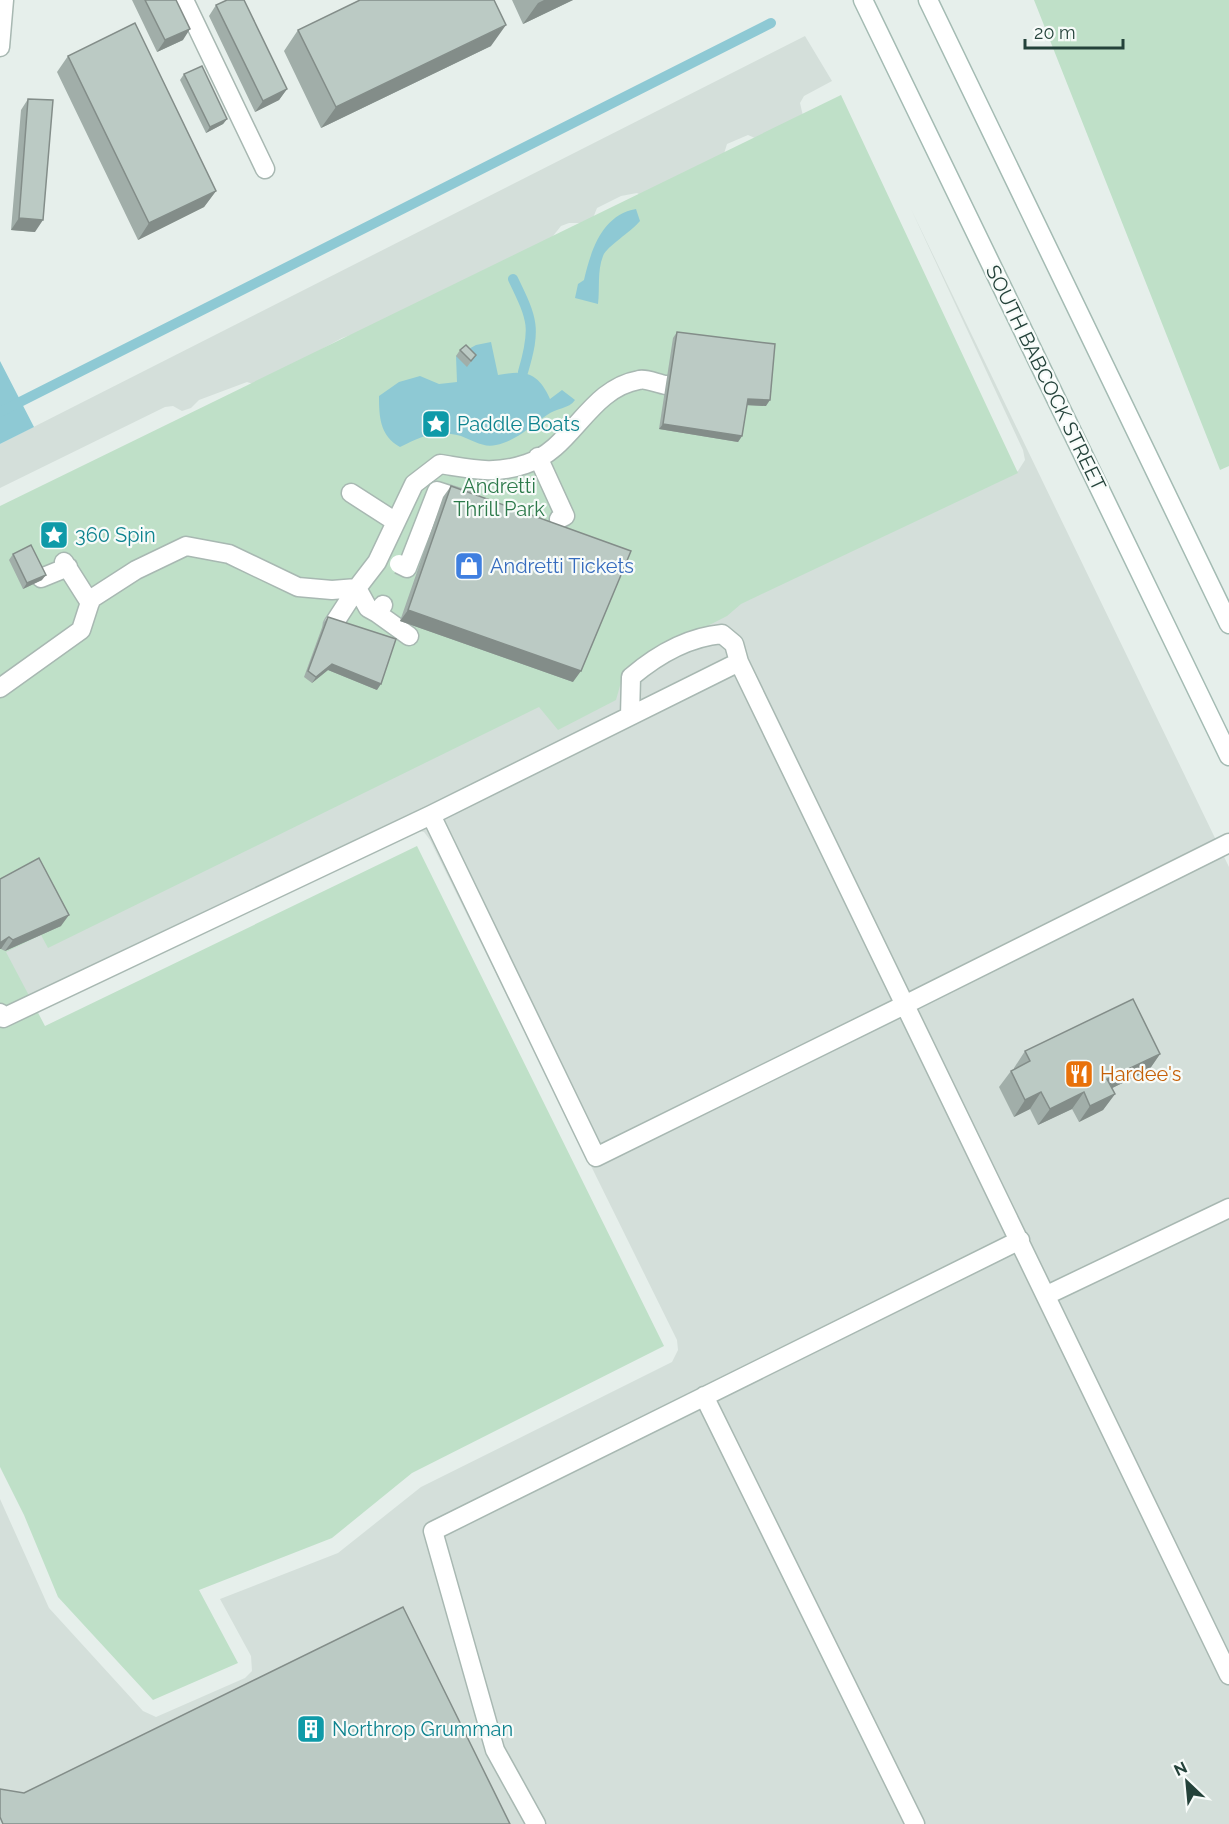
<svg xmlns="http://www.w3.org/2000/svg" width="1229" height="1824" viewBox="0 0 1229 1824" font-family="Raleway,sans-serif">
  <rect width="100%" height="100%" fill="#e6efeb"/>
  <path fill="#d4dfda" d="M 805,36 L 832,81 L 804,96 L 800,103 L 803,116 L 764,142 L 748,135 L 727,144 L 723,157 L 644,197 L 637,193 L 621,196 L 597,208 L 593,218 L 585,223 L 569,223 L 561,226 L 545,246 L 383,324 L 342,338 L 256,385 L 247,382 L 199,400 L 191,408 L 182,411 L 173,406 L 165,407 L 0,488 L 0,444 Z
    M 911,209 L 1229,867 L 1229,1824 L 0,1824 L 0,1499 L 49,1608 L 143,1711 L 156,1717 L 245,1678 L 252,1671 L 251,1656 L 220,1599 L 338,1553 L 421,1487 L 672,1362 L 678,1350 L 677,1340 L 430,840 L 424,832 L 419,831 L 0,1016 L 0,690 L 950,504 L 1018,471 L 1025,460 L 1023,450 Z"/>
  <path fill="#bfe0c8" d="M 1034,0 L 1229,0 L 1229,466 L 1220,470 Z
    M 841,95 L 1018,473 L 741,604 L 727,616 L 625,668 L 616,700 L 558,730 L 539,707 L 48,948 L 41,935 L 6,952 L 45,1026 L 417,846 L 664,1346 L 412,1473 L 332,1538 L 199,1590 L 238,1663 L 153,1700 L 58,1597 L 24,1515 L 0,1467 L 0,506 Z"/>
  <path fill="#8ec9d4" d="M 636,209 L 640,221 C 631,232 607,246 603,256 C 597,271 600,289 598,304 L 575,298 L 578,284 L 584,280 C 591,250 602,215 636,209 Z
    M 491,342 L 498,375 C 525,370 538,372 550,399 L 562,390 L 575,400 C 569,409 556,408 547,415 C 531,426 516,441 496,445 C 483,448 472,440 461,436 C 436,429 422,436 400,447 C 380,436 379,417 379,396 L 399,382 L 420,376 L 439,384 L 457,382 L 456,356 L 476,345 Z
    M 0,361 L 34,427 L 0,444 Z"/>
  <g fill="none" stroke-linecap="round" stroke-linejoin="round">
    <path stroke="#8ec9d4" stroke-width="10" d="M 513,279 C 533,320 536,328 523,372
      M 0,412 L 771,23"/>
    <g stroke="#a8b8b2" stroke-width="21">
      <path id="lane" d="M 184,0 L 265,169
        M 630,716 L 631,677 C 657,655 689,637 722,634 L 734,644 L 739,662 L 1229,1675
        M 431,815 L 596,1157 C 808,1054 1018,948 1229,843
        M 0,1013 L 3,1018 L 431,815 L 739,662
        M 1047,1295 L 1229,1208
        M 704,1396 L 915,1824
        M 536,1824 L 495,1750 L 433,1531 L 1020,1240"/>
    </g>
    <g stroke="#a8b8b2" stroke-width="21">
      <path id="street" d="M 0,47 L 4,0
        M 538,457 L 565,516 L 559,519
        M 351,493 L 396,522
        M 64,562 L 90,603
        M 41,578 L 68,567
        M 377,613 L 409,636
        M 333,625 L 357,588 L 368,608 L 377,613 L 383,605
        M 0,688 L 81,630 L 91,599 L 136,570 L 186,546 L 229,554 L 298,587 L 332,590 L 357,588 L 377,562 L 414,484 L 440,464 C 472,469 494,475 526,464 C 573,449 588,389 639,380 C 646,378 658,384 666,385"/>
    </g>
    <g stroke="#a4bbb3" stroke-width="21">
      <path id="secondary" d="M 863,0 L 1229,756
        M 928,0 L 1229,624"/>
    </g>
    <use href="#lane" stroke="#fff" stroke-width="18"/>
    <use href="#street" stroke="#fff" stroke-width="18"/>
    <use href="#secondary" stroke="#fff" stroke-width="18"/>
    <g stroke="#a8b8b2" stroke-width="21" stroke-linecap="butt">
      <path id="street-bridge" d="M 399,564 L 407,568 L 437,491 L 468,501"/>
    </g>
    <use href="#street-bridge" stroke="#fff" stroke-width="18"/>
  </g>
  <path fill="#a1aea9" d="M 132,0 L 176,0 L 183,40 L 157,52 Z
    M 512,0 L 573,0 L 523,24 Z
    M 216,5 L 287,89 L 279,100 L 255,112 L 209,16 Z
    M 298,30 L 491,46 L 321,128 L 284,51 Z
    M 68,56 L 216,191 L 204,207 L 138,240 L 57,72 Z
    M 184,74 L 227,119 L 223,124 L 206,133 L 180,80 Z
    M 28,99 L 35,232 L 11,230 L 21,110 Z
    M 677,332 L 766,406 L 747,405 L 742,436 L 738,442 L 659,429 L 673,338 Z
    M 460,350 L 476,355 L 467,367 L 456,356 Z
    M 451,486 L 573,682 L 400,621 L 443,497 Z
    M 13,554 L 42,580 L 23,589 L 9,560 Z
    M 328,617 L 377,690 L 328,670 L 312,683 L 304,677 L 324,622 Z
    M 0,879 L 61,926 L 5,951 L 1,949 Z
    M 1025,1051 L 1160,1054 L 1149,1070 L 1112,1088 L 1115,1094 L 1103,1110 L 1079,1122 L 1072,1109 L 1038,1125 L 1030,1109 L 1014,1117 L 999,1087 L 1011,1071 L 1014,1069 L 1014,1068 Z"/>
  <path fill="#838d89" d="M 544,0 L 573,0 L 523,24 L 538,3 Z
    M 506,25 L 491,46 L 321,128 L 336,107 Z
    M 190,29 L 183,40 L 157,52 L 165,40 Z
    M 287,89 L 279,100 L 255,112 L 263,101 Z
    M 227,119 L 223,124 L 206,133 L 210,127 Z
    M 216,191 L 204,207 L 138,240 L 149,223 Z
    M 19,218 L 43,220 L 35,232 L 11,230 Z
    M 748,399 L 770,400 L 766,406 L 744,405 Z
    M 663,424 L 742,436 L 738,442 L 659,429 Z
    M 46,575 L 42,580 L 23,589 L 27,583 Z
    M 408,610 L 581,671 L 573,682 L 400,621 Z
    M 332,664 L 381,684 L 377,690 L 328,670 L 312,683 L 316,677 Z
    M 69,915 L 61,926 L 5,951 L 13,940 Z
    M 9,937 L 1,949 L 0,949 L 0,943 Z
    M 1160,1054 L 1149,1070 L 1096,1096 L 1107,1079 Z
    M 1041,1092 L 1030,1109 L 1014,1117 L 1025,1100 Z
    M 1084,1092 L 1072,1109 L 1038,1125 L 1050,1109 Z
    M 1115,1094 L 1103,1110 L 1079,1122 L 1090,1106 Z"/>
  <path fill="#bbcac4" stroke="#838d89" stroke-width="1.5" d="M 145,0 L 176,0 L 190,29 L 165,40 Z
    M 227,0 L 244,0 L 287,89 L 263,101 L 216,5 Z
    M 360,0 L 494,0 L 506,25 L 336,107 L 298,30 Z
    M 135,23 L 216,191 L 149,223 L 68,56 Z
    M 202,66 L 227,119 L 210,127 L 184,74 Z
    M 28,99 L 53,100 L 43,220 L 19,218 Z
    M 677,332 L 775,344 L 770,400 L 748,399 L 742,436 L 663,424 Z
    M 466,345 L 476,355 L 471,361 L 460,350 Z
    M 451,486 L 631,551 L 581,671 L 408,610 Z
    M 31,545 L 46,575 L 27,583 L 13,554 Z
    M 328,617 L 396,639 L 381,684 L 332,664 L 316,677 L 308,671 Z
    M 39,858 L 69,915 L 13,940 L 9,937 L 0,943 L 0,879 Z
    M 1133,999 L 1160,1054 L 1107,1079 L 1115,1094 L 1090,1106 L 1084,1092 L 1050,1109 L 1041,1092 L 1025,1100 L 1011,1071 L 1030,1061 L 1025,1051 Z
    M 403,1607 L 510,1824 L 3,1824 L 0,1817 L 0,1789 L 24,1793 Z"/>
  <defs>
    <g id="sight-square" transform="scale(1.5)"><rect x="-9" y="-9" width="18" height="18" rx="4" fill="#0f9aa8" stroke="#f7fbf9"/><path d="M0-6L1.8-2.2L6-1.7L2.9 1.2L3.7 5.4L0 3.3L-3.7 5.4L-2.9 1.2L-6-1.7L-1.8-2.2Z" fill="#fff"/></g>
    <g id="shop-square" transform="scale(1.5)"><rect x="-9" y="-9" width="18" height="18" rx="4" fill="#3f7fe0" stroke="#f7fbf9"/><path d="M-5-2.5h2.3a2.7 3.5 0 0 1 5.4 0H5L5.5 6h-11ZM-1.5-2.5h3a1.5 2.3 0 0 0-3 0Z" fill="#fff"/></g>
    <g id="restaurant-square" transform="scale(1.5)"><rect x="-9" y="-9" width="18" height="18" rx="4" fill="#e8710a" stroke="#f7fbf9"/><path d="M-5-6h1v4h1v-4h1v4h1v-4h1v5L-1.5 .5V6h-2V.5L-5-1ZM5-6V6H3V1.5H1.5Q1.5-4 5-6Z" fill="#fff"/></g>
    <g id="building-square" transform="scale(1.5)"><rect x="-9" y="-9" width="18" height="18" rx="4" fill="#0f9aa8" stroke="#f7fbf9"/><path d="M-4-6H4V6H1V3H-1V6H-4ZM-2.5-4.3h1.7v1.8h-1.7ZM.8-4.3h1.7v1.8H.8ZM-2.5-1h1.7V.8h-1.7ZM.8-1h1.7V.8H.8Z" fill="#fff"/></g>
  </defs>
  <g fill-rule="evenodd">
    <use href="#sight-square" x="436" y="424"/>
    <use href="#sight-square" x="54" y="535"/>
    <use href="#shop-square" x="469" y="566"/>
    <use href="#restaurant-square" x="1079" y="1074"/>
    <use href="#building-square" x="311" y="1729"/>
  </g>
  <g text-anchor="middle" stroke-width="4.5" stroke-linejoin="round" paint-order="stroke">
    <g font-size="20" fill="#24423a" stroke="#f7fbf9">
      <text transform="translate(1046 378) rotate(64)" y="7">SOUTH BABCOCK STREET</text>
    </g>
    <g font-size="20" fill="#0d838f" stroke="#f7fbf9" text-anchor="start">
      <text x="457" y="431">Paddle Boats</text>
      <text x="75" y="542">360 Spin</text>
      <text x="332" y="1736">Northrop Grumman</text>
    </g>
    <g font-size="20" fill="#2d7a4b" stroke="#f7fbf9">
      <text x="499" y="493">Andretti<tspan x="499" dy="23">Thrill Park</tspan></text>
    </g>
    <g font-size="20" fill="#366cbe" stroke="#f7fbf9" text-anchor="start">
      <text x="490" y="573">Andretti Tickets</text>
    </g>
    <g font-size="20" fill="#c56008" stroke="#f7fbf9" text-anchor="start">
      <text x="1100" y="1081">Hardee's</text>
    </g>
  </g>
  <g transform="translate(1187 1782) rotate(334)" stroke="#f7fbf9" stroke-width="4.5" paint-order="stroke">
  <path d="M0-4.5L10 22L0 15L-10 22Z" fill="#24423a"/>
  <text y="-9" font-size="16" font-weight="bold" text-anchor="middle" fill="#24423a">N</text>
  </g>
  <path d="M1025 39v9h98v-9" fill="none" stroke="#24423a" stroke-width="3"/>
  <text x="1034" y="39" font-size="18" fill="#24423a" stroke="#f7fbf9" stroke-width="4.5" paint-order="stroke">20 m</text>
</svg>
